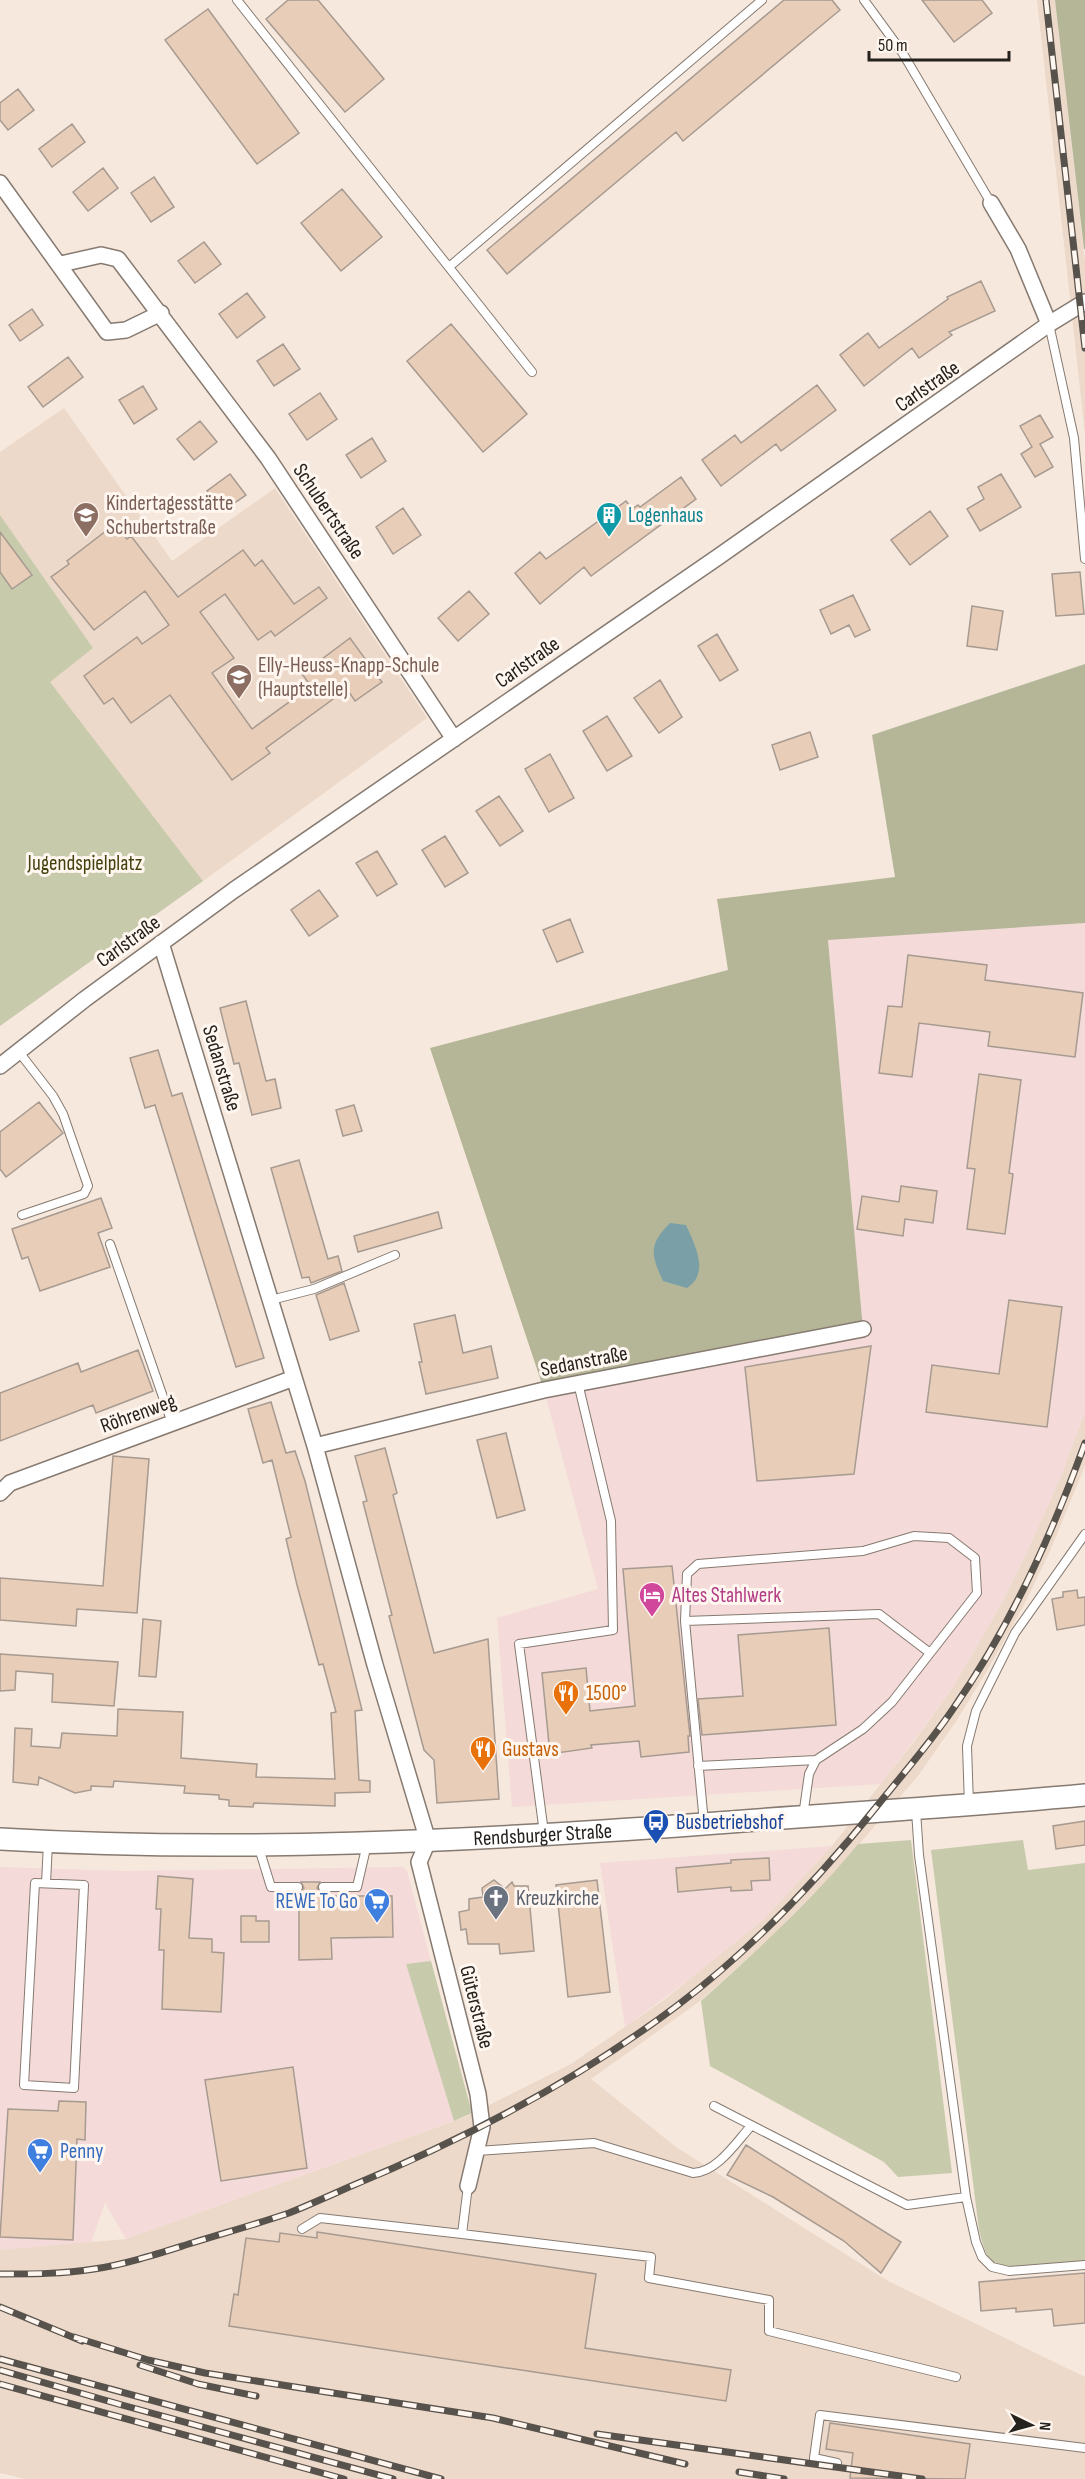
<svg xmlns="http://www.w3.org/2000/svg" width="1085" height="2479" viewBox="0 0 1085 2479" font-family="'Sofia Sans Condensed',sans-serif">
  <rect width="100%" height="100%" fill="#f6e8dd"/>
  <path fill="#f4dad9" d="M 1085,923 L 1085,1412 L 1060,1479 L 1028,1550 L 1002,1603 L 952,1689 L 881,1784 L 512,1807 L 497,1618 L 598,1589 L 544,1390 L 863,1329 L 828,939 Z
    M 832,1846 L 762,1921 L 709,1965 L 625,2027 L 600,1863 Z
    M 0,1867 L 126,1871 L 403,1867 L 407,1871 L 431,1961 L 406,1964 L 454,2121 L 126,2239 L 105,2203 L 91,2243 L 0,2250 Z"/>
  <path fill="#edd9c9" d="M 1037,0 L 1055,0 L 1085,262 L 1085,434 Z
    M 64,408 L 172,561 L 275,488 L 427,718 L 203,881 L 49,681 L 93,648 L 0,515 L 0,452 Z
    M 1085,1412 L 1085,1466 L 1050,1551 L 1023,1607 L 987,1671 L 957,1720 L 918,1776 L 835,1872 L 789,1921 L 700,2001 L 591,2079 L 676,2147 L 888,2281 L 1085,2377 L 1085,2479 L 26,2479 L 0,2473 L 0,2250 L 126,2239 L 463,2118 L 571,2064 L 664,2000 L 762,1921 L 832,1846 L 912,1744 L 952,1689 L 1002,1603 L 1028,1550 L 1060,1479 Z"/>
  <path fill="#c8caac" d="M 0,515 L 93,648 L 50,682 L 203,881 L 0,1026 Z
    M 911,1840 L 952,2173 L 898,2177 L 884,2162 L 710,2066 L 701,2001 C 756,1951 811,1902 858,1844 Z
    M 1023,1840 L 1028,1870 L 1085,1863 L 1085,2263 C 1065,2265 1004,2275 991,2261 C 984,2253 982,2240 979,2230 L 931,1850 Z
    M 431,1961 L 472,2113 L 454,2121 L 406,1964 Z"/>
  <path fill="#b5b698" d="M 1055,0 L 1085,0 L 1085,249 L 1084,249 Z
    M 1085,664 L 1085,923 L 828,940 L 863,1329 L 544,1390 L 430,1048 L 728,970 L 717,899 L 895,877 L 872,735 Z"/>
  <path fill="#7a9fa7" d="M 670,1223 L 686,1225 C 695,1245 710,1273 687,1288 L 663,1281 C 651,1255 648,1245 670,1223 Z"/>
  <path fill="#e8cdb8" stroke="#a79a90" stroke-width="1.5" d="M 288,0 L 318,0 L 384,79 L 345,112 L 266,19 Z
    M 784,0 L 832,0 L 840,10 L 683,141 L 676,132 L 507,274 L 487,250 Z
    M 922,0 L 982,0 L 992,13 L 954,42 Z
    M 208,9 L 299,133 L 257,164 L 165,40 Z
    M 18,89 L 34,110 L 8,130 L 0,120 L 0,103 Z
    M 72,124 L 85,142 L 52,167 L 39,149 Z
    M 103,168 L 118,188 L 88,211 L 73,192 Z
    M 154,177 L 174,207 L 151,222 L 131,193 Z
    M 342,189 L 382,237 L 341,271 L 301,223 Z
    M 204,242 L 221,264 L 195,283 L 178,261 Z
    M 981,281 L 995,311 L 949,332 L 952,335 L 919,358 L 912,348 L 864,386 L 840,355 L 868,333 L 879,348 L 948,299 L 947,297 Z
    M 247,293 L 265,317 L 237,338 L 219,314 Z
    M 32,309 L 43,325 L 20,341 L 9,325 Z
    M 451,324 L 527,414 L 483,452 L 407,361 Z
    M 283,344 L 300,369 L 274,386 L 257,361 Z
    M 68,357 L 83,377 L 43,407 L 28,387 Z
    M 817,385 L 836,410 L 781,451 L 776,444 L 721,486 L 702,460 L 735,435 L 741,443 Z
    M 143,386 L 157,409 L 134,424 L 119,400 Z
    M 320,393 L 337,419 L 307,440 L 289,414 Z
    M 1040,415 L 1053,437 L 1040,444 L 1053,467 L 1035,477 L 1021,454 L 1032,447 L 1020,426 Z
    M 200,421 L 217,442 L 194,460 L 177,439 Z
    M 372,438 L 386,461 L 361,478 L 346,455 Z
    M 230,474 L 246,495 L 223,511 L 207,491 Z
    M 1001,474 L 1021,507 L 980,531 L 967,509 L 984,499 L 978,487 Z
    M 681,477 L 696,499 L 591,576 L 584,567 L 540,604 L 515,573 L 540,552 L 546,559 L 626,501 L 632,509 L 638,505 L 640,507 Z
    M 403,508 L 421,535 L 393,554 L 376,527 Z
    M 930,511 L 948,536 L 910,565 L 891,540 Z
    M 115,524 L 127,539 L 131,536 L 178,597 L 243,550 L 255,566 L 262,560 L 294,604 L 319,587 L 327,598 L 275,636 L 271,631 L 258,640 L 225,594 L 200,612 L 234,658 L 212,673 L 252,729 L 311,686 L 302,674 L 350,638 L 382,682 L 355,701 L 347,689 L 266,748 L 270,753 L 232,780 L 170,695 L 131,723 L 113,698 L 104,704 L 84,676 L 137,637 L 142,644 L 169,625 L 145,591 L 94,630 L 51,577 L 69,564 L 67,561 Z
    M 0,532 L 32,575 L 12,589 L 0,572 Z
    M 1080,572 L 1084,614 L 1056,616 L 1052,574 Z
    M 469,591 L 489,614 L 458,641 L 438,618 Z
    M 853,595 L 870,630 L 855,637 L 849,625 L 831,634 L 820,610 Z
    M 972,606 L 1003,611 L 997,650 L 967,646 Z
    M 717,634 L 738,670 L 720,681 L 698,646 Z
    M 660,680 L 682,717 L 659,733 L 634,698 Z
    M 607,716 L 632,756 L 607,771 L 583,731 Z
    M 810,732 L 818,757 L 780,770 L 772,745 Z
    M 550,754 L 574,798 L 549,812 L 525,769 Z
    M 499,796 L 523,831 L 500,846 L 476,811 Z
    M 445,836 L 468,873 L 445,887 L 422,850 Z
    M 377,851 L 397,884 L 377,896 L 356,863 Z
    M 319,890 L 338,916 L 309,936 L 291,910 Z
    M 570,919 L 583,952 L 557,962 L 543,930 Z
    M 908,955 L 987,965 L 985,980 L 1083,993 L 1075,1057 L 988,1046 L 990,1032 L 919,1023 L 912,1077 L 879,1073 L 888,1006 L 902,1007 Z
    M 246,1001 L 266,1081 L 275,1079 L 281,1108 L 252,1115 L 239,1063 L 234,1064 L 220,1008 Z
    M 158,1050 L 172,1096 L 182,1093 L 264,1358 L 236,1367 L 155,1105 L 145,1108 L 130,1058 Z
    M 979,1074 L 1021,1080 L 1009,1173 L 1013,1174 L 1005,1234 L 967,1229 L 975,1169 L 967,1168 Z
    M 39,1102 L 63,1133 L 6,1177 L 0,1169 L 0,1132 Z
    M 354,1105 L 362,1131 L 343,1136 L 336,1110 Z
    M 299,1160 L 328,1259 L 338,1256 L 342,1271 L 311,1283 L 309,1277 L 302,1278 L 271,1168 Z
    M 901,1186 L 937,1191 L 933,1223 L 905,1219 L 903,1236 L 857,1229 L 862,1196 L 899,1202 Z
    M 101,1198 L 112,1228 L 98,1233 L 110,1267 L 40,1291 L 28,1257 L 22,1259 L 12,1229 Z
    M 438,1212 L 442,1228 L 358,1252 L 354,1236 Z
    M 344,1283 L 359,1331 L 330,1340 L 316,1295 Z
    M 1009,1300 L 1062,1307 L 1047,1427 L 926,1412 L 932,1365 L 999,1374 Z
    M 455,1315 L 463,1353 L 491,1346 L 498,1378 L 426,1394 L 419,1362 L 422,1362 L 414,1324 Z
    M 871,1346 L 854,1474 L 757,1481 L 745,1367 Z
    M 138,1350 L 153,1391 L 96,1413 L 93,1405 L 0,1441 L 0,1393 L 78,1363 L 81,1372 Z
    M 271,1402 L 286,1453 L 295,1451 L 305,1481 L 362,1710 L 355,1711 L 359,1780 L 370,1781 L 370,1792 L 335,1793 L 335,1806 L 254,1803 L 253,1807 L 229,1806 L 229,1800 L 219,1799 L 219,1795 L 184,1793 L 185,1786 L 114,1781 L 113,1787 L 91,1786 L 91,1790 L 75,1793 L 39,1777 L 38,1785 L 13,1782 L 15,1728 L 32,1729 L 31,1746 L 60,1748 L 62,1733 L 117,1736 L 118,1709 L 183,1712 L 181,1758 L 257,1764 L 256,1777 L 335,1779 L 331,1713 L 336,1712 L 323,1664 L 319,1665 L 297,1585 L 286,1539 L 291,1537 L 272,1460 L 263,1463 L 248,1409 Z
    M 506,1433 L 525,1510 L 497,1518 L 477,1440 Z
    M 385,1448 L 397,1493 L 393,1495 L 434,1653 L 488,1639 L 499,1799 L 437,1803 L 434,1760 L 424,1750 L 389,1616 L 392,1615 L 363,1502 L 367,1501 L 355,1456 Z
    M 113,1456 L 149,1459 L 137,1613 L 77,1609 L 76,1626 L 0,1620 L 0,1578 L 103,1586 Z
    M 672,1566 L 690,1736 L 688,1736 L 689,1752 L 641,1757 L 639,1741 L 591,1745 L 592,1748 L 550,1754 L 542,1673 L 586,1668 L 590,1711 L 635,1706 L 623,1569 Z
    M 1077,1590 L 1078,1598 L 1085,1597 L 1085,1625 L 1057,1630 L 1052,1599 L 1063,1597 L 1063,1592 Z
    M 143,1619 L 161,1621 L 156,1677 L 139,1676 Z
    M 829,1628 L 836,1725 L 702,1735 L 698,1699 L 743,1696 L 738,1635 Z
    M 0,1654 L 118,1662 L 114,1706 L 52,1702 L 53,1674 L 16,1671 L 15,1690 L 0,1691 Z
    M 1085,1821 L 1085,1845 L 1056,1849 L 1053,1826 Z
    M 769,1858 L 770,1880 L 751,1881 L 752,1890 L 731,1891 L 731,1887 L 678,1892 L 676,1868 L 731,1863 L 731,1860 Z
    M 158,1876 L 193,1879 L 189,1938 L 212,1939 L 212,1952 L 224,1953 L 221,2012 L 162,2009 L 164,1950 L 159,1950 L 161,1909 L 156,1909 Z
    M 494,1880 L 505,1889 L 512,1882 L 514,1886 L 528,1886 L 534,1951 L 500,1954 L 499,1944 L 468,1944 L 466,1929 L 461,1930 L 459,1912 L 469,1910 L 469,1899 L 483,1897 L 482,1888 Z
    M 597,1880 L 610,1992 L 568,1997 L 556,1885 Z
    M 301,1882 L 320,1882 L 317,1888 L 323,1893 L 323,1896 L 392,1896 L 393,1937 L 331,1938 L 332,1959 L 299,1960 L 299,1893 L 304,1888 Z
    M 241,1916 L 256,1916 L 256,1921 L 269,1921 L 269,1942 L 241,1942 Z
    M 293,2067 L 307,2168 L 221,2181 L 205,2080 Z
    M 59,2101 L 86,2102 L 85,2140 L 77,2139 L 73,2240 L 0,2237 L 8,2109 L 58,2111 Z
    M 746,2145 L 901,2242 L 881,2273 L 844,2241 L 773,2197 L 727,2175 Z
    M 317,2232 L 596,2274 L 585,2348 L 731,2370 L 726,2401 L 229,2326 L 234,2294 L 238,2295 L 246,2238 L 279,2242 L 280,2233 L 317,2238 Z
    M 1085,2273 L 1085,2323 L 1054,2326 L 1052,2309 L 1016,2312 L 1016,2308 L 981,2311 L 979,2282 Z
    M 830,2423 L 970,2444 L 965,2479 L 850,2478 L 853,2453 L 826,2449 Z"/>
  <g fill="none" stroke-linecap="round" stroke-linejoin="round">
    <g stroke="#867a71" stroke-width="10">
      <path id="lane" d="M 237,0 L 532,372
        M 864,0 L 902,52 L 991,203
        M 449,267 L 762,0
        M 1049,324 L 1074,438 L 1085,559
        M 19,1052 L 53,1096 L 63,1114 L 88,1186 L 84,1194 L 22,1215
        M 110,1244 L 172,1423
        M 271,1300 L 314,1289 L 395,1255
        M 685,1621 L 704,1823
        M 698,1766 L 816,1760
        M 969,1805 L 967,1746 L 976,1711 L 1015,1633 L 1085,1534
        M 916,1811 L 919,1855 L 966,2197 L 976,2242 L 982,2257 L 992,2267 L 1009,2271 L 1085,2265
        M 803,1816 L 809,1774 L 816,1760 L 863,1729 L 892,1702 L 977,1593 L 975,1558 L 949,1538 L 914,1536 L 863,1551 L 698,1564 L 687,1574 L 685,1621 L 879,1614 L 930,1653
        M 544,1833 L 519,1644 L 613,1630 L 611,1521 L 578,1383
        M 258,1845 L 271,1887 L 298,1887
        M 35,1883 L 84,1885 L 74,2088 L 24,2085 Z
        M 46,1883 L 48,1843
        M 323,1887 L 357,1887 L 367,1844
        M 714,2106 L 907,2205 L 966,2197
        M 477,2151 L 594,2143 L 693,2173 C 717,2172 735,2144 751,2126
        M 468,2186 L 462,2234 L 651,2257 L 649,2278 L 769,2300 L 769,2331 L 956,2377
        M 302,2229 L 320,2218 L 462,2234
        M 837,2463 L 814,2458 L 820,2415 L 1085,2448"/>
    </g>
    <g stroke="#867a71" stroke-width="18">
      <path id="street" d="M 0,183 L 107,332 L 126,330 L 161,313
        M 991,203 L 1018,249 L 1049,324
        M 61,264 L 101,255 L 118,259 L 268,458 L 454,739
        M 161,943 L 315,1446 L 375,1665 L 428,1841 L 419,1862 L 478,2094 L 482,2127 L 468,2186
        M 0,1066 L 85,999 L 234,890 L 718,557 L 1049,324 L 1085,302
        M 315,1446 L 544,1390 L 863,1329
        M 0,1493 L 10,1483 L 294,1378"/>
    </g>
    <g stroke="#867a71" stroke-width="24">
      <g id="secondary">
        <path id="s1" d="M 0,1839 C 234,1853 470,1841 704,1824 C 831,1814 958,1807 1085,1795"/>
      </g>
    </g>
    <use href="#lane" stroke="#fff" stroke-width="8"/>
    <use href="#street" stroke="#fff" stroke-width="15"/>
    <use href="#secondary" stroke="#fff" stroke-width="21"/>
    <g stroke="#58524c" stroke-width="7">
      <path id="rail" d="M 1046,0 L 1085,348
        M 0,2274 C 31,2274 63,2274 94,2269 C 127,2264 160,2253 192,2243 C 224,2233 257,2224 289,2213 C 309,2205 329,2196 349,2187 C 465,2139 577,2081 678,2005 C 753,1948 818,1880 877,1806 C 903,1774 930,1743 953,1709 C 1009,1629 1052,1535 1085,1443
        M 0,2307 L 82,2341
        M 74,2337 L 148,2360 L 205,2373 L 493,2418 L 685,2464
        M 0,2359 L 441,2479
        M 140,2365 L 198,2384 L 256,2396
        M 0,2370 L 122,2405 L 393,2479
        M 0,2384 L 344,2479
        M 597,2434 L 922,2479
        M 739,2472 L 784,2479"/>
    </g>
    <use href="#rail" stroke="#fff6f0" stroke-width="4.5" stroke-dasharray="14" stroke-linecap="butt"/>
  </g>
  <defs>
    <g id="school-pin" transform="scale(1.35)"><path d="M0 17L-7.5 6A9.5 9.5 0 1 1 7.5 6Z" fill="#8d6e63" stroke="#fff6f0"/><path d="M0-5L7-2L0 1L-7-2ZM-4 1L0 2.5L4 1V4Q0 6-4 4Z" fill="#fff"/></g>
    <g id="building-pin" transform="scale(1.35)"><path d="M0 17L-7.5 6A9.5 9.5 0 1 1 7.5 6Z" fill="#0f9aa8" stroke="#fff6f0"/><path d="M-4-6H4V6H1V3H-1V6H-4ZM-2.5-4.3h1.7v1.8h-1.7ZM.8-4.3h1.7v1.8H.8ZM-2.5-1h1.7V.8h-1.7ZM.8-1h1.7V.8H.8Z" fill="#fff"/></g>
    <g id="hotel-pin" transform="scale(1.35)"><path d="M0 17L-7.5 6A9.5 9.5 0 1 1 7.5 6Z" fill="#d1479c" stroke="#fff6f0"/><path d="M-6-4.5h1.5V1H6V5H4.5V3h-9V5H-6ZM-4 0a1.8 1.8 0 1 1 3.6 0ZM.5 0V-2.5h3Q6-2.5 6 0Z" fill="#fff"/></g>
    <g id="restaurant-pin" transform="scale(1.35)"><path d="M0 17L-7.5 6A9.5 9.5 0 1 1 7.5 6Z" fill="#e8710a" stroke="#fff6f0"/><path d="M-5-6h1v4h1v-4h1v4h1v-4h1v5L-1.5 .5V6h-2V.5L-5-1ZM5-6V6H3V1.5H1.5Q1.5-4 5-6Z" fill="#fff"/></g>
    <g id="bus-pin" transform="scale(1.35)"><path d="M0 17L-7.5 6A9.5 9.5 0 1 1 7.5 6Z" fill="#1a4fb4" stroke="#fff6f0"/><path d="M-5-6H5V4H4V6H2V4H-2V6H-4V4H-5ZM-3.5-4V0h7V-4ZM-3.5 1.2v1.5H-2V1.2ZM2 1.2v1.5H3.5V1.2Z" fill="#fff"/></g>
    <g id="church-pin" transform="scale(1.35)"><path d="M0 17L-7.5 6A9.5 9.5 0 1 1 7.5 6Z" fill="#6b7280" stroke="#fff6f0"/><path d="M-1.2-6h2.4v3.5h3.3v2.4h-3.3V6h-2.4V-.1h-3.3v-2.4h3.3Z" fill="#fff"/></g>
    <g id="supermarket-pin" transform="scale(1.35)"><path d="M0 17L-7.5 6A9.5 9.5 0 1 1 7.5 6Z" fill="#3f7fe0" stroke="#fff6f0"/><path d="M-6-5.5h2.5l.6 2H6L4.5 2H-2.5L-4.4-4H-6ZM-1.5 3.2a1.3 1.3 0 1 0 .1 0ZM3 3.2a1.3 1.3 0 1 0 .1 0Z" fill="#fff"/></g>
  </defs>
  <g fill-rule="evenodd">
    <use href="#school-pin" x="86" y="515"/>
    <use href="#building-pin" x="609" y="515"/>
    <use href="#school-pin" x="239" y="677"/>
    <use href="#hotel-pin" x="652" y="1595"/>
    <use href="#restaurant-pin" x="566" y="1693"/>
    <use href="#restaurant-pin" x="483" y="1749"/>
    <use href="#bus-pin" x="656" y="1822"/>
    <use href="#church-pin" x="496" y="1898"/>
    <use href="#supermarket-pin" x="377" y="1901"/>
    <use href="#supermarket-pin" x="40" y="2151"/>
  </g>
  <g text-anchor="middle" stroke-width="6" stroke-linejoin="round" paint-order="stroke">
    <g font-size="21" fill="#25211d" stroke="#fff6f0">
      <text transform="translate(927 386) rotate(-35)" y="7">Carlstraße</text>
      <text transform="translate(329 511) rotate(56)" y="7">Schubertstraße</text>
      <text transform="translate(527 662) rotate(-35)" y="7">Carlstraße</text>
      <text transform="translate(128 941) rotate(-36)" y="7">Carlstraße</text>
      <text transform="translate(222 1068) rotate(73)" y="7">Sedanstraße</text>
      <text transform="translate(584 1361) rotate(-11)" y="7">Sedanstraße</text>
      <text transform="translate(138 1413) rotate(-20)" y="7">Röhrenweg</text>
      <text dy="7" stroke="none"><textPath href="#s1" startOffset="543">Rendsburger Straße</textPath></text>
      <text transform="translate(477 2007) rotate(76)" y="7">Güterstraße</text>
    </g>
    <g font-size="21" fill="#785e54" stroke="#fff6f0" text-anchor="start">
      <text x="106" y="510">Kindertagesstätte<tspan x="106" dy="24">Schubertstraße</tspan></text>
      <text x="258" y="672">Elly-Heuss-Knapp-Schule<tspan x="258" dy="24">(Hauptstelle)</tspan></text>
    </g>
    <g font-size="21" fill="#0d838f" stroke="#fff6f0" text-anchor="start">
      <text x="628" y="522">Logenhaus</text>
    </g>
    <g font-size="21" fill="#42420d" stroke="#fff6f0">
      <text x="85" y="870">Jugendspielplatz</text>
    </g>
    <g font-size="21" fill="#b23c85" stroke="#fff6f0" text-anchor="start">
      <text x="672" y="1602">Altes Stahlwerk</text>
    </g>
    <g font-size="21" fill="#c56008" stroke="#fff6f0" text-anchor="start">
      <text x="586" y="1700">1500°</text>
      <text x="502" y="1756">Gustavs</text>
    </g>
    <g font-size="21" fill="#164399" stroke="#fff6f0" text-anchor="start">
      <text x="676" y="1829">Busbetriebshof</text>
    </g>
    <g font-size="21" fill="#5b616d" stroke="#fff6f0" text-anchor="start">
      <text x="516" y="1905">Kreuzkirche</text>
    </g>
    <g font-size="21" fill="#366cbe" stroke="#fff6f0" text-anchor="end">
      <text x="358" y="1908">REWE To Go</text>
      <text x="60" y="2158" text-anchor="start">Penny</text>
    </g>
  </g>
  <g transform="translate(1031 2425) rotate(95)" stroke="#fff6f0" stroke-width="4.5" paint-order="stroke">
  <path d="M0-4.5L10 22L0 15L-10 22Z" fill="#25211d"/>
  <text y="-9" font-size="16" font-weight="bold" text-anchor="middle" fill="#25211d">N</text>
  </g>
  <path d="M869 51v9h140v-9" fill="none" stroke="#25211d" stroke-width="3"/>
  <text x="878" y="51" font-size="18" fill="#25211d" stroke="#fff6f0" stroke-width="4.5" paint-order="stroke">50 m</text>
</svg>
